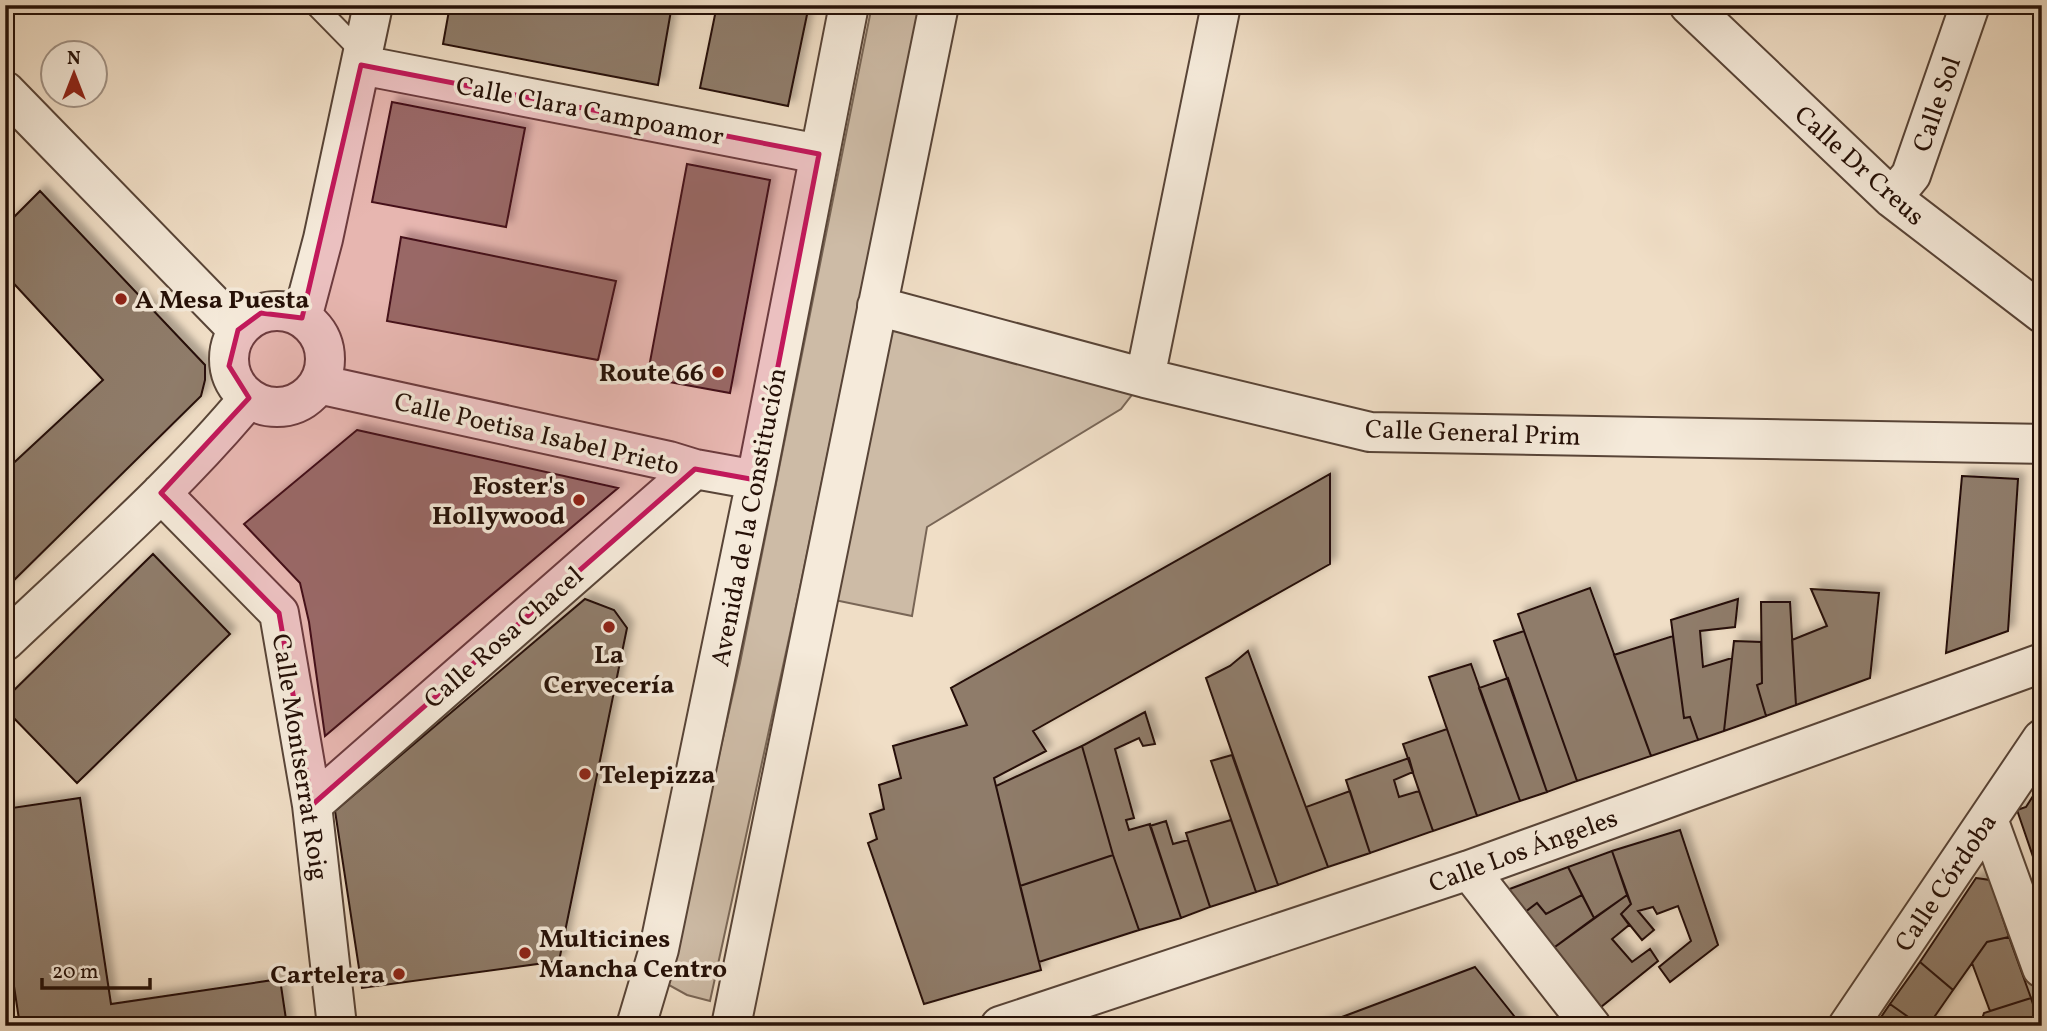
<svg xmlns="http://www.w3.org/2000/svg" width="2047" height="1031" viewBox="0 0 2047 1031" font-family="Vollkorn,serif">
  <defs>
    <filter id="shadow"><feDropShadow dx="6" dy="-6" stdDeviation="3.5" flood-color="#0004"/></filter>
  </defs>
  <rect width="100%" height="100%" fill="#f0dec6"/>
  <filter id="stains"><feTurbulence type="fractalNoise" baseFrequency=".00286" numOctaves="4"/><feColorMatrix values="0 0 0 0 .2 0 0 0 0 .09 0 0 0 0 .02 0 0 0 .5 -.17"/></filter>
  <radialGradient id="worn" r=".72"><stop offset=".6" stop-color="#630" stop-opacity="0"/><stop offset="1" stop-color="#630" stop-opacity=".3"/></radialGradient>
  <path fill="#cdbba6" stroke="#796656" stroke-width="2" d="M 872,5 L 920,5 L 800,588 L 710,1001 L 687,995 L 667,984 L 740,663 Z
    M 877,306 L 1145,378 L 1121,409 L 927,527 L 912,616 L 820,597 Z"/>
  <path fill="#8f7b6a" stroke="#251007" stroke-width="2" filter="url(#shadow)" d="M 450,5 L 672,5 L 658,85 L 443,44 Z
    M 717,5 L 809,5 L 788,106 L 700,88 Z
    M 392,102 L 525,128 L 506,227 L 372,202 Z
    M 687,164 L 770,180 L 730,393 L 647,378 Z
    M 40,191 L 205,365 L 205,380 L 201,396 L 5,589 L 5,471 L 103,380 L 5,274 L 5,226 Z
    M 401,237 L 616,281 L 598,360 L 387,321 Z
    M 357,430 L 618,488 L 325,736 L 309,622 L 300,583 L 244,524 Z
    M 1330,474 L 1330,564 L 1033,731 L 1046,751 L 994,778 L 1041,970 L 924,1004 L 868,843 L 877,839 L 870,814 L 884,809 L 879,785 L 901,778 L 893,746 L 967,725 L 951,688 Z
    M 1962,476 L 2018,479 L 2008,631 L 1946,653 Z
    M 153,554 L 230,634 L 77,783 L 5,709 L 5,699 Z
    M 1590,588 L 1651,756 L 1577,781 L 1518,614 Z
    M 1811,589 L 1879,593 L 1870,678 L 1796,705 L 1792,640 L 1827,626 Z
    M 585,599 L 614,610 L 627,628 L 559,961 L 362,988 L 335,811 Z
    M 1738,599 L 1735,627 L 1700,631 L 1703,667 L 1732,658 L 1724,731 L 1698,740 L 1690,717 L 1684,718 L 1671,620 Z
    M 1761,602 L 1790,602 L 1796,705 L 1766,716 L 1757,685 L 1762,683 Z
    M 1524,631 L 1577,781 L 1547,792 L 1494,641 Z
    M 1673,636 L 1684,718 L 1690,717 L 1698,740 L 1651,756 L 1614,655 Z
    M 1734,641 L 1761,642 L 1762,683 L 1757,685 L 1766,716 L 1724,731 Z
    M 1248,651 L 1328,867 L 1278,885 L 1206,678 L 1230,666 Z
    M 1471,664 L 1520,801 L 1477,816 L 1429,677 Z
    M 1508,678 L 1547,792 L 1520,801 L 1479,688 Z
    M 1145,712 L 1155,744 L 1143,746 L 1139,738 L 1115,749 L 1134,818 L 1126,820 L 1129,830 L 1150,824 L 1181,918 L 1139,930 L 1113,855 L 1082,746 Z
    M 1447,729 L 1477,816 L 1433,831 L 1403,744 Z
    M 1082,746 L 1113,855 L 1020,886 L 996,786 Z
    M 1232,755 L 1278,885 L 1256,892 L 1211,761 Z
    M 1409,758 L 1413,772 L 1394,780 L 1399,797 L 1419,791 L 1433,831 L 1370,853 L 1346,780 Z
    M 2042,782 L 2042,883 L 2017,810 L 2026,807 Z
    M 1350,791 L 1370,853 L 1328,867 L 1306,807 Z
    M 80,798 L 111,1004 L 280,979 L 287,1026 L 20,1026 L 5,927 L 5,809 Z
    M 1231,820 L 1256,892 L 1210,907 L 1186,833 Z
    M 1166,821 L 1173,844 L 1188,840 L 1210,907 L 1181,918 L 1150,826 Z
    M 1680,830 L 1718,945 L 1670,982 L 1659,967 L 1691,941 L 1678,906 L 1657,914 L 1653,907 L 1638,911 L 1654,930 L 1642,940 L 1621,914 L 1631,904 L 1612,851 Z
    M 1612,851 L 1627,895 L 1594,918 L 1568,867 Z
    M 1113,855 L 1139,930 L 1039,962 L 1020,886 Z
    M 1568,867 L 1582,895 L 1546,914 L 1537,903 L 1520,916 L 1499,893 Z
    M 1976,878 L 1990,880 L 2009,937 L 1987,942 L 1953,990 L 1920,962 Z
    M 1582,895 L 1594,918 L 1548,952 L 1520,916 L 1537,903 L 1546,914 Z
    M 1627,895 L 1631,904 L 1621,914 L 1629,925 L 1612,939 L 1632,962 L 1650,949 L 1658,961 L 1596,1011 L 1548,952 Z
    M 2009,937 L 2031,998 L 1990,1011 L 1972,963 L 1987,942 Z
    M 1920,962 L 1953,990 L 1928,1026 L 1921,1026 L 1890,1004 Z
    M 1475,967 L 1522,1026 L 1318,1026 Z
    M 2031,998 L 2040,1026 L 1985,1026 L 1982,1019 L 1984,1013 Z
    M 1890,1004 L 1921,1026 L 1875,1026 Z"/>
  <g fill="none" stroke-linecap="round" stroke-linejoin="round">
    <g stroke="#584437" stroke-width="23">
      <path id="lane" d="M 315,5 L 363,54"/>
    </g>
    <g stroke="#584437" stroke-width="42">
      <path id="street" d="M 1689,5 L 1892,198 L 2042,313
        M 361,65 L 819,154
        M 5,91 L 238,330
        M 1892,198 L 1911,175 L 1970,5
        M 877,306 L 1145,378 L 1370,432 L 2042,444
        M229 359a48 48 0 1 1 96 0a48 48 0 1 1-96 0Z
        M 302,318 L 323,239 L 373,5
        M 1145,378 L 1221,5
        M 318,384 L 669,461 L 695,469 L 756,480
        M 161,493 L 279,613 L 312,805 L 337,1026
        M 5,641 C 88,562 176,486 249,398
        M 312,805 L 695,469
        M 1988,819 L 2042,968
        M 1469,870 L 1591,1026
        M 636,1026 L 659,949 L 756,480 L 849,5
        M 731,1026 L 939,5
        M 1000,1026 L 1469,870 L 2042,663
        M 1848,1026 L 2042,739"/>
    </g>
    <use href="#lane" stroke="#f5eada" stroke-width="19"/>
    <use href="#street" stroke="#f5eada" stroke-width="38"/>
  </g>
  <path fill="#c2185b" fill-opacity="0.2" stroke="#c2185b" stroke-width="5" stroke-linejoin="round" d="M 361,65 L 819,154 L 756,480 L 695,469 L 312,805 L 279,613 L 161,493 L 249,398 L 229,366 L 238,330 L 261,313 L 302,318 Z"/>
  <g fill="#8f2418" stroke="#f5eada" stroke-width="2.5">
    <circle cx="121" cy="299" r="7"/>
    <circle cx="718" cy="372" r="7"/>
    <circle cx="579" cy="500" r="7"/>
    <circle cx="609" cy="627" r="7"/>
    <circle cx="585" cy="774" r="7"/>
    <circle cx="525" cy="953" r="7"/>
    <circle cx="399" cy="974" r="7"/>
  </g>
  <g text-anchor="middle" stroke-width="7" stroke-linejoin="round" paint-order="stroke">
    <g font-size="26" fill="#251007" stroke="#f5eada">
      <text transform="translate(1936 104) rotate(-71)" y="9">Calle Sol</text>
      <text transform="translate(590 110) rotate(11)" y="9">Calle Clara Campoamor</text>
      <text transform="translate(1860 165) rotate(42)" y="9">Calle Dr Creus</text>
      <text transform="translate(1473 432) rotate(2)" y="9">Calle General Prim</text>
      <text transform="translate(537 433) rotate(13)" y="9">Calle Poetisa Isabel Prieto</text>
      <text transform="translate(748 517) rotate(-79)" y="9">Avenida de la Constitución</text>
      <text transform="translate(503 637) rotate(-41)" y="9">Calle Rosa Chacel</text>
      <text transform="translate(301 757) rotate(81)" y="9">Calle Montserrat Roig</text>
      <text transform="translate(1523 850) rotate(-20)" y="9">Calle Los Ángeles</text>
      <text transform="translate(1945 882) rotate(-56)" y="9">Calle Córdoba</text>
    </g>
    <g font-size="26" font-weight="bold" fill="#251007" stroke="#f5eada" text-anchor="start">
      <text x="135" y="308">A Mesa Puesta</text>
      <text x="704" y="381" text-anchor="end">Route 66</text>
      <text x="565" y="494" text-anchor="end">Foster's<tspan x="565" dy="30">Hollywood</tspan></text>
      <text x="609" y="663" text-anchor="middle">La<tspan x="609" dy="30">Cervecería</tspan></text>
      <text x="599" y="783">Telepizza</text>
      <text x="539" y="947">Multicines<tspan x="539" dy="30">Mancha Centro</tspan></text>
      <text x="385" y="983" text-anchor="end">Cartelera</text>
    </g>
  </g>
  <rect width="2047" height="1031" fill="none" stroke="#f0dec6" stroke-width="28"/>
  <rect x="7" y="7" width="2033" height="1017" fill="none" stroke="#251007" stroke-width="3.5"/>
  <rect x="14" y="14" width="2019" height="1003" fill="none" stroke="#251007" stroke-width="2"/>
  <g transform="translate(74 74)"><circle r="33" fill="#f5eada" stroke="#a29386" stroke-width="2"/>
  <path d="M0-5L12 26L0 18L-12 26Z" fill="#8f2418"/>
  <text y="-10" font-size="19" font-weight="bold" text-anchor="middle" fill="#251007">N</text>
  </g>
  <path d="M42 978v10h108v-10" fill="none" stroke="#251007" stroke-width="3.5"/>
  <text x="52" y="978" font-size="21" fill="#251007" stroke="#f5eada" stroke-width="5" paint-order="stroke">20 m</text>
  <rect width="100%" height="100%" filter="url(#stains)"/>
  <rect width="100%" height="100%" fill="url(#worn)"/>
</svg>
